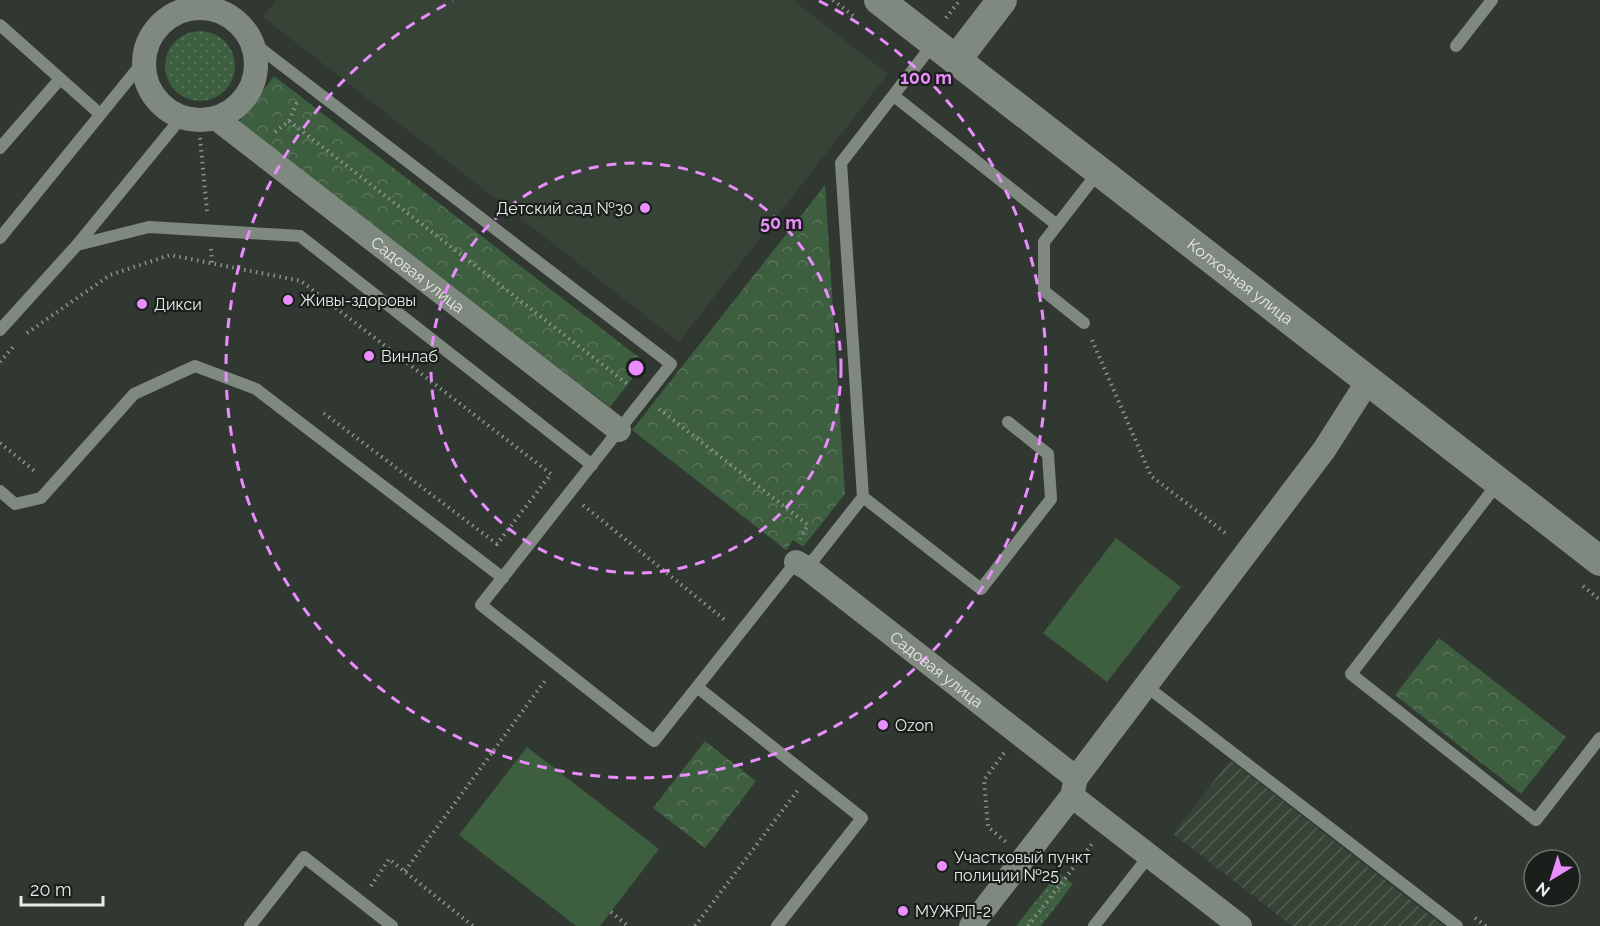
<svg xmlns="http://www.w3.org/2000/svg" width="1600" height="926" viewBox="0 0 1600 926" font-family="Raleway,sans-serif">
  <defs>
    <pattern id="industrial-furrows" width="10" height="10" patternUnits="userSpaceOnUse" patternTransform="scale(1.5)"><rect width="10" height="10" fill="#364336"/><path d="M-1 1l2-2M0 10L10 0M9 11l2-2" fill="none" stroke="#535e53"/></pattern>
    <pattern id="grass-dots" width="8" height="8" patternUnits="userSpaceOnUse" patternTransform="scale(1.5)"><rect width="8" height="8" fill="#3d5e3f"/><path d="M2 2h.1M6 6h.1" fill="none" stroke="#59755b" stroke-width="1.8" stroke-linecap="round"/></pattern>
    <pattern id="forest-crowns" width="20" height="18" patternUnits="userSpaceOnUse" patternTransform="scale(1.5)"><rect width="20" height="18" fill="#3d5e3f"/><path d="M2 6a3 3 0 1 1 6 0M12 15a3 3 0 1 1 6 0" fill="none" stroke="#59755b"/></pattern>
  </defs>
  <rect width="100%" height="100%" fill="#303831"/>
  <path fill="#364336" d="M 276,0 L 793,0 L 888,74 L 679,342 L 263,17 Z"/>
  <path fill="url(#industrial-furrows)" d="M 1230,760 L 1444,926 L 1292,926 L 1173,834 Z"/>
  <path fill="url(#grass-dots)" d="M165 66a35 35 0 1 1 70 0a35 35 0 1 1-70 0Z
    M 1058,873 L 1073,884 L 1041,926 L 1016,926 Z"/>
  <path fill="url(#forest-crowns)" d="M 274,76 L 645,362 L 610,407 L 239,122 Z
    M 825,185 L 845,494 L 803,547 L 793,540 L 786,550 L 632,430 Z
    M 1439,638 L 1566,737 L 1521,794 L 1395,695 Z
    M 705,741 L 756,781 L 705,848 L 653,808 Z"/>
  <path fill="#3d5e3f" d="M 1116,538 L 1181,587 L 1107,682 L 1043,633 Z
    M 527,747 L 659,849 L 600,926 L 576,926 L 459,835 Z"/>
  <g fill="none" stroke-linecap="round" stroke-linejoin="round">
    <path stroke="#8d948e" stroke-width="4" stroke-dasharray="1.5 4.5" stroke-linecap="butt" d="M 833,0 L 856,18
      M 946,18 L 960,0
      M 289,121 L 630,386
      M 275,132 L 289,121 L 298,100
      M 200,138 L 207,211
      M 211,249 L 212,263
      M 27,333 L 110,275 L 170,255 L 301,281 L 551,474 L 497,544 L 321,411
      M 1092,340 L 1151,476 L 1228,535
      M 0,362 L 13,347
      M 659,409 L 808,525 L 800,539
      M 0,443 L 37,473
      M 583,505 L 726,621
      M 1583,586 L 1600,600
      M 1004,753 L 984,780 L 988,827 L 1006,842
      M 405,871 L 547,678
      M 371,886 L 389,859 L 473,926
      M 611,912 L 628,926
      M 1475,918 L 1486,926
      M 695,926 L 798,790
      M 1028,926 L 1092,844"/>
    <path stroke="#808980" stroke-width="12" d="M 0,25 L 100,114
      M 252,42 L 671,364 L 481,605 L 654,741 L 697,687
      M 1456,46 L 1492,0
      M 894,96 L 1057,225
      M 0,148 L 60,79
      M 0,238 L 143,62
      M 77,245 L 149,227 L 300,236 L 592,465
      M 1084,323 L 1044,291 L 1044,242 L 1099,171
      M 0,330 L 77,245 L 181,118
      M 1498,483 L 1351,674 L 1536,820 L 1600,738
      M 0,491 L 15,504 L 41,498 L 134,394 L 195,366 L 256,389 L 503,578
      M 863,497 L 981,589 L 1051,499 L 1048,454 L 1008,422
      M 807,568 L 863,497 L 841,163 L 933,44
      M 1146,686 L 1457,926
      M 250,926 L 304,857 L 392,926
      M 777,926 L 862,818 L 697,687 L 796,562
      M 1094,926 L 1149,856"/>
    <g stroke="#808980" stroke-width="24">
      <circle cx="200" cy="64" r="56"/>
      <path id="s1" d="M 217,119 L 619,430"/>
      <path id="s2" d="M 796,562 L 807,568 L 1076,778"/>
      <path d="M 1072,796 L 1240,926"/>
      <path d="M 971,926 L 1072,796 L 1076,778 L 1324,450 L 1368,381"/>
    </g>
    <g stroke="#808980" stroke-width="30">
      <path id="s3" d="M 879,0 L 1600,561"/>
      <path d="M 956,60 L 1002,0"/>
    </g>
  </g>
  <g fill="none" stroke="#ea8dfd" stroke-width="3" stroke-dasharray="10 8">
    <circle cx="636" cy="368" r="205"/>
    <path d="M819 1A410 410 0 1 1 453 1"/>
  </g>
  <g fill="#ea8dfd" stroke="#1b1f1b" stroke-width="2">
    <circle cx="645" cy="208" r="6"/>
    <circle cx="288" cy="300" r="6"/>
    <circle cx="142" cy="304" r="6"/>
    <circle cx="369" cy="356" r="6"/>
    <circle cx="883" cy="725" r="6"/>
    <circle cx="942" cy="866" r="6"/>
    <circle cx="903" cy="911" r="6"/>
  </g>
  <g text-anchor="middle" stroke-width="4.5" stroke-linejoin="round" paint-order="stroke">
    <g font-size="16" fill="#e6ece7" stroke="#1b1f1b" text-anchor="start">
      <text x="633" y="214" text-anchor="end">Детский сад №30</text>
      <text x="300" y="306">Живы-здоровы</text>
      <text x="154" y="310">Дикси</text>
      <text x="381" y="362">Винлаб</text>
      <text x="895" y="731">Ozon</text>
      <text x="954" y="863">Участковый пункт<tspan x="954" dy="18">полиции №25</tspan></text>
      <text x="915" y="917">МУЖРП-2</text>
    </g>
    <g font-size="16" fill="#e6ece7" stroke="#1b1f1b">
      <text dy="6" stroke="none"><textPath href="#s1" startOffset="254">Садовая улица</textPath></text>
      <text dy="6" stroke="none"><textPath href="#s3" startOffset="458">Колхозная улица</textPath></text>
      <text dy="6" stroke="none"><textPath href="#s2" startOffset="177">Садовая улица</textPath></text>
    </g>
  </g>
  <circle cx="636" cy="368" r="9" fill="#ea8dfd" stroke="#1b1f1b" stroke-width="3"/>
  <g font-size="18" text-anchor="middle" font-weight="bold" fill="#ea8dfd" stroke="#1b1f1b" stroke-width="4.5" stroke-linejoin="round" paint-order="stroke">
    <text x="926" y="84">100 m</text>
    <text x="781" y="229">50 m</text>
  </g>
  <g transform="translate(1552 878) rotate(218)"><circle r="28" fill="#1b1f1b" stroke="#6c716d" stroke-width="1.5"/>
  <path d="M0-4.5L10 22L0 15L-10 22Z" fill="#ea8dfd"/>
  <text y="-9" font-size="16" font-weight="bold" text-anchor="middle" fill="#e6ece7">N</text>
  </g>
  <path d="M21 896v9h82v-9" fill="none" stroke="#e6ece7" stroke-width="3"/>
  <text x="30" y="896" font-size="18" fill="#e6ece7" stroke="#1b1f1b" stroke-width="4.5" paint-order="stroke">20 m</text>
</svg>
